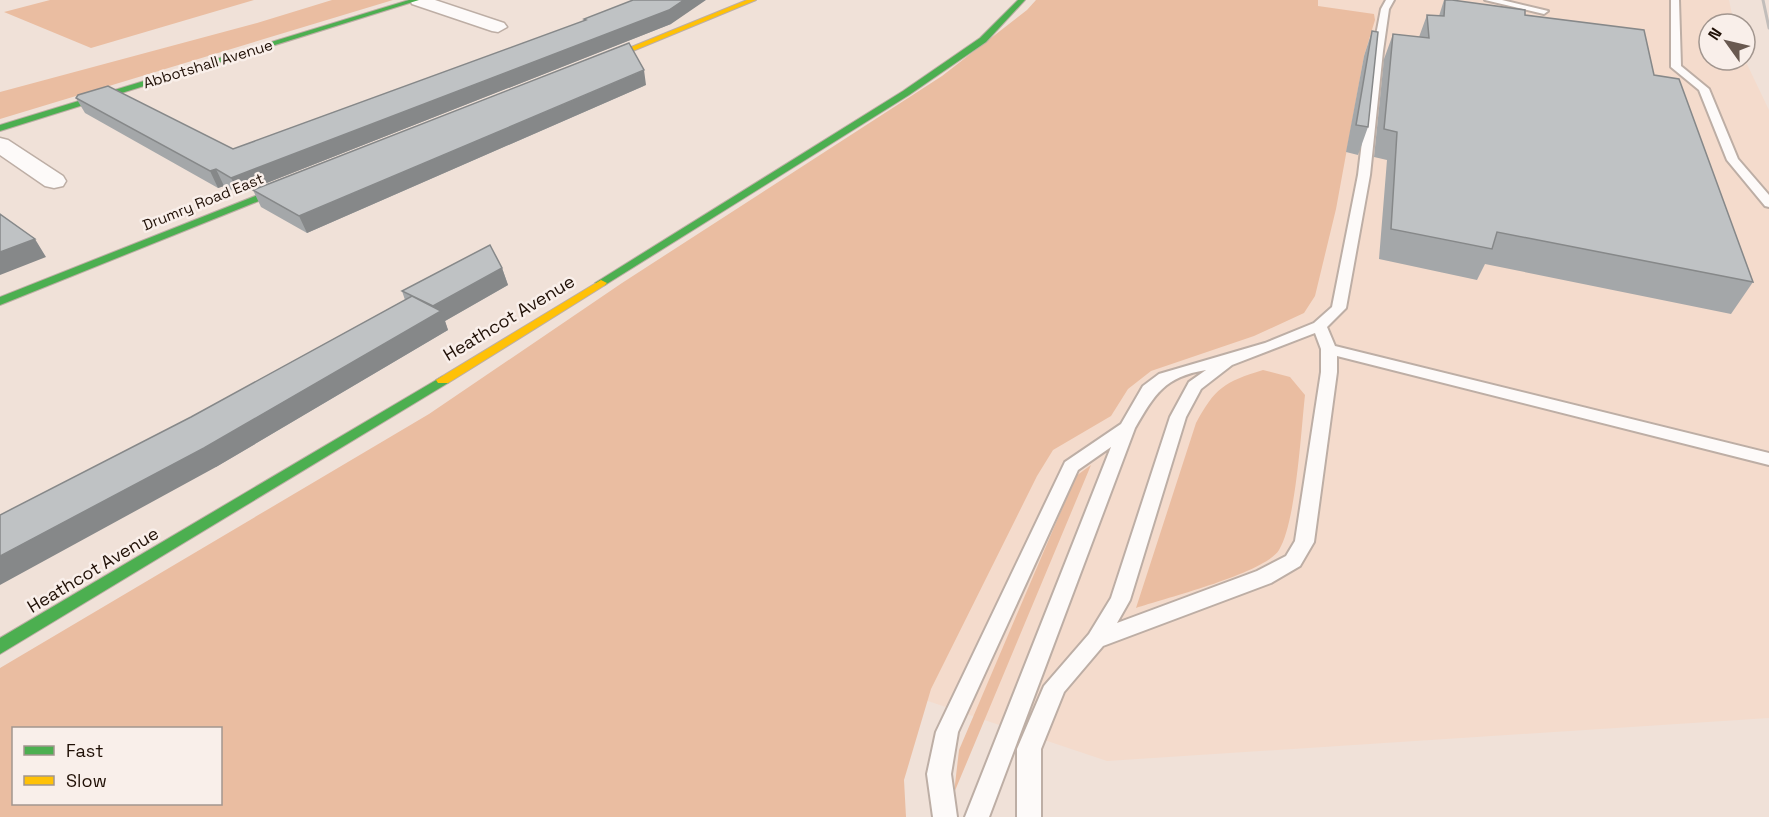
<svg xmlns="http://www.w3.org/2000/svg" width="1769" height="817" viewBox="0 0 1769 817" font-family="'Space Grotesk',sans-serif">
  <rect width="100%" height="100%" fill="#f0e1d8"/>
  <path fill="#f4dbcc" d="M 1281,0 L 1729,0 L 1734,24 L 1709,24 L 1709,60 L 1745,60 L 1769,110 L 1769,718 L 1107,761 L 922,699 Z"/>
  <path fill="#eabda1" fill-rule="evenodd" d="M 50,0 L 254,0 L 91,48 L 4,12 Z
    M 332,0 L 393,0 L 0,119 L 0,92 L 257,23 Z
    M 1036,0 L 1318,0 L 1318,6 L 1374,14 L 1375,20 L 1364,56 L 1336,209 L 1315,296 L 1304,313 L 1254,336 L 1151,371 L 1128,389 L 1111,416 L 1053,450 L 1037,476 L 931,689 L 904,780 L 906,817 L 0,817 L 0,668 L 429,414 L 622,283 L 942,76 L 1027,10 ZM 14,728 L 220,728 L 220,804 L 14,804 Z
    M 1263,370 L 1290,377 L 1305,395 C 1301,431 1296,522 1279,550 C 1265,573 1166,598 1136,608 L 1196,423 C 1215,388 1224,382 1263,370 Z
    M 1091,465 L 954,793 L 959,750 L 1076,476 Z"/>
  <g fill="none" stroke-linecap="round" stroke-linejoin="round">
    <g stroke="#bdaea5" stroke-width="4">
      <path id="lane" d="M 1386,0 L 1394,0 L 1389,9 L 1383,51 L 1370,175 L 1346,308 L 1327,327 L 1335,346 L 1769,453 L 1769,465 L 1337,356 L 1337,372 L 1314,542 L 1300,566 L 1271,583 L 1103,646 L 1064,692 L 1041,749 L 1041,817 L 1017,817 L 1017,749 L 1044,686 L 1089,634 L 1111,598 L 1170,417 L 1189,382 L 1206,370 C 1164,377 1155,394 1135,428 L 989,817 L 965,817 L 1111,447 L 1078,470 L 958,732 L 951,774 L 957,817 L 933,817 L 927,774 L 936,732 L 1065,462 L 1121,424 L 1143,386 L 1159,374 L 1265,343 L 1314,323 L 1332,307 L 1358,175 L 1373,51 L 1381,9 ZM 1315,333 L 1321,349 L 1321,372 L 1295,541 L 1286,556 L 1257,571 L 1117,623 L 1130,600 L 1186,417 L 1201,389 L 1232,365 Z
        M 1485,0 L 1502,0 L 1548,11 L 1544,14 Z
        M 1671,0 L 1679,0 L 1681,66 L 1709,89 L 1738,159 L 1769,195 L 1769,207 L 1765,206 L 1727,160 L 1699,90 L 1671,67 Z"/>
    </g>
    <g stroke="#bdaea5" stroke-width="3">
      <path id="street" d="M 410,0 L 435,0 L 504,23 L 507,27 L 498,32 L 492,31 L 412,4 Z
        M 0,138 L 8,140 L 63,176 L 66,181 L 63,186 L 54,188 L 45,186 L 0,155 Z"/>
    </g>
    <g stroke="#bdaea5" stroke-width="2">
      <path id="fast" d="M 409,0 L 419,0 L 0,131 L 0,125 Z
        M 1018,0 L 1025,0 L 986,42 L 909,95 L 605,285 L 601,286 L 595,283 L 903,91 L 980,38 Z
        M 298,179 L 303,182 L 301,184 L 0,305 L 0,297 Z
        M 443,376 L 450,380 L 448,383 L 0,654 L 0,638 Z"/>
    </g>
    <g stroke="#bdaea5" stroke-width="2">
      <path id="slow" d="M 747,0 L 756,0 L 594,67 L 587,65 Z
        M 601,280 L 607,283 L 605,285 L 448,383 L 438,383 L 436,380 Z"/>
    </g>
    <use href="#lane" fill="#fdfaf9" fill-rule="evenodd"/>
    <use href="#street" fill="#fdfaf9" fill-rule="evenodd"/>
    <use href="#fast" fill="#4caf50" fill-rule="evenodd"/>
    <use href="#slow" fill="#ffc107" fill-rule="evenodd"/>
    <path stroke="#c2bdba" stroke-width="3" d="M 1763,0 L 1769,28"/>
  </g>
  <path fill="#a4a7a9" d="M 1444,0 L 1525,15 L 1654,75 L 1753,282 L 1731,314 L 1485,264 L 1477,280 L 1379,259 L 1387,160 L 1374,157 L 1384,59 L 1393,34 L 1419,37 L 1427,15 L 1439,16 Z
    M 584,19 L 671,24 L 239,194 L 224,186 L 218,188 L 85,113 L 76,98 L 233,149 L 584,21 Z
    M 1372,31 L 1368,127 L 1358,155 L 1346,152 L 1364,56 Z
    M 646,85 L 307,233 L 261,207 L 253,190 Z
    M 502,268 L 508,285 L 445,321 L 448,330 L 216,467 L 191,417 L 405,300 L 402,291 Z"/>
  <path fill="#868889" d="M 684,0 L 706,0 L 671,24 L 239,194 L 231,178 Z
    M 644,70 L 646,85 L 307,233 L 299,216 Z
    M 216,169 L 224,186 L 218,188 L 210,171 Z
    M 35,239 L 46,257 L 0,275 L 0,252 Z
    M 502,268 L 508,285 L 445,321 L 448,330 L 216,467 L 0,585 L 0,556 L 433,306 Z"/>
  <path fill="#bfc2c4" stroke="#868889" stroke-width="1.5" d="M 633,0 L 684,0 L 669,10 L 231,178 L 216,169 L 210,171 L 76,98 L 78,95 L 108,86 L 233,149 L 586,20 L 584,19 Z
    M 1445,0 L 1452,0 L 1525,10 L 1525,15 L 1644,30 L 1654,75 L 1679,79 L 1753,282 L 1497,232 L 1492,249 L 1391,229 L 1397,132 L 1384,129 L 1393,34 L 1429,38 L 1427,15 L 1444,16 Z
    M 1372,31 L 1378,32 L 1368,127 L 1356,125 Z
    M 629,43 L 644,70 L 299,216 L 253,190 Z
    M 0,214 L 35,239 L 0,252 Z
    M 490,245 L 502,268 L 433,306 L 402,291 Z
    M 412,296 L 441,311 L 204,448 L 0,556 L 0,515 L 191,417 Z"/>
  <g text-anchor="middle" stroke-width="5" stroke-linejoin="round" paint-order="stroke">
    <g font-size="15" fill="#201006" stroke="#f9efea">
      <text transform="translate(208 64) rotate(-17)" y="5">Abbotshall Avenue</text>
      <text transform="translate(203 202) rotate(-22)" y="5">Drumry Road East</text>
    </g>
    <g font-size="18" fill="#201006" stroke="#f9efea">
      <text transform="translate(509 318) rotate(-31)" y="6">Heathcot Avenue</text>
      <text transform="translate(93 570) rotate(-31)" y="6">Heathcot Avenue</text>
    </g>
  </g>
  <rect x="12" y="727" width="210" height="78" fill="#f9efea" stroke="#a2968f" stroke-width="1.5"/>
  <rect x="24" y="746" width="30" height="9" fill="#4caf50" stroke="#a2968f" stroke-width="1.5"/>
  <text x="66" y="757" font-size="18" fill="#201006">Fast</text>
  <rect x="24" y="776" width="30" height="9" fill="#ffc107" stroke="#a2968f" stroke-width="1.5"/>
  <text x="66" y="787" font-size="18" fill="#201006">Slow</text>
  <g transform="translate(1727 42) rotate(304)"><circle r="28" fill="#f9efea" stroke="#a2968f" stroke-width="1.5"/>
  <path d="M0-4.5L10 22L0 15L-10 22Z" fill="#695950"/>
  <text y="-9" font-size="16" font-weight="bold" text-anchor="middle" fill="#201006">N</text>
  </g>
</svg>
